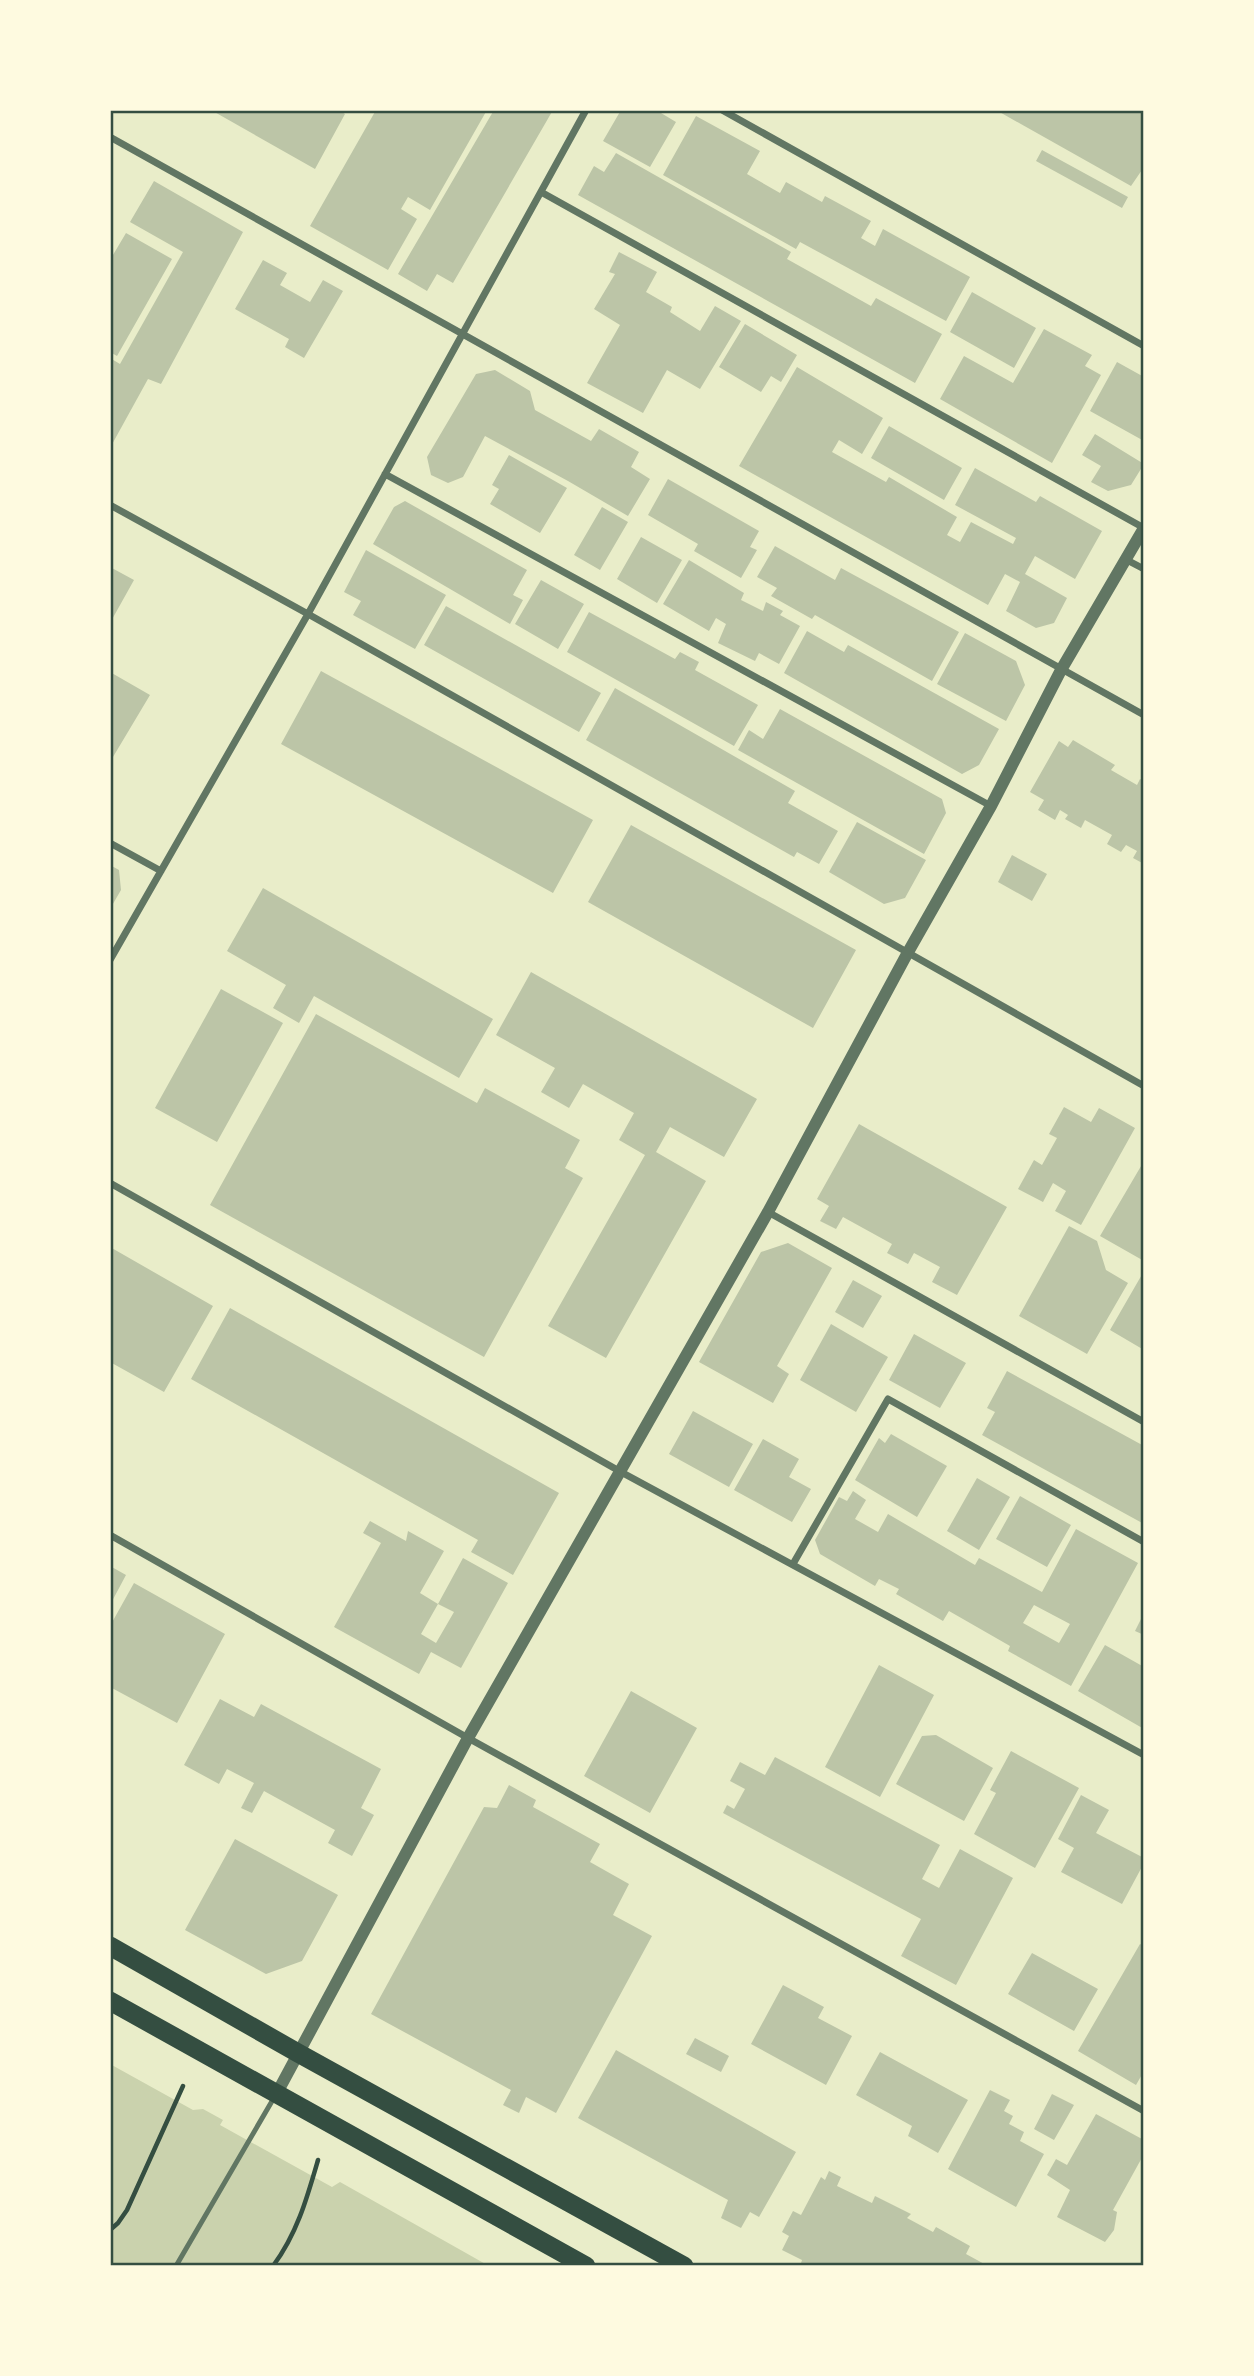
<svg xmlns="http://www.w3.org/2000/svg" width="1254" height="2376" viewBox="0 0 1254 2376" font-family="Raleway,sans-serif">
  <rect width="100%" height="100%" fill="#e9edc9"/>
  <path fill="#cad2ad" d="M 110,2064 L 193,2110 L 203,2109 L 223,2120 L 220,2125 L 332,2187 L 340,2182 L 489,2266 L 110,2266 Z"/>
  <path fill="#bcc5a7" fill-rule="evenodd" d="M 211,110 L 339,110 L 345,114 L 315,169 Z
    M 376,110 L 487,110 L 430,210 L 408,197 L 401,209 L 417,219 L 388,270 L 310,226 Z
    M 494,110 L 553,110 L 453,283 L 437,274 L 427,291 L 398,274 Z
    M 621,110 L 656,110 L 676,122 L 650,167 L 603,141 Z
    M 996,110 L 1144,110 L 1144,167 L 1131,186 Z
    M 696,116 L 760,151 L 747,174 L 780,193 L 786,182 L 822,202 L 825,196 L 871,221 L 861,238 L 875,246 L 883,229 L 970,277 L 946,321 L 800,242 L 796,249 L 663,175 Z
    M 1042,150 L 1128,197 L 1122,208 L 1036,161 Z
    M 616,153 L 791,252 L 787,259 L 871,306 L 876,298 L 942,334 L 915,383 L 578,195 L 594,166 L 604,172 Z
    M 154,181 L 243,232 L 161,384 L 148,379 L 110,448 L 110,358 L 120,364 L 183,252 L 130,222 Z
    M 126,233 L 172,259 L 117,356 L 110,352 L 110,260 Z
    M 619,252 L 657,272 L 646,292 L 672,307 L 670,312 L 700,331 L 715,306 L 741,321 L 700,389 L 667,370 L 643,413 L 587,383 L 620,325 L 594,309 L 615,274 L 609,272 Z
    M 263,260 L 287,273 L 280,285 L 310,302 L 323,280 L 343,291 L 304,358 L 285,347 L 289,339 L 235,309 Z
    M 972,292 L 1036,328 L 1014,368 L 950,332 Z
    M 745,324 L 797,355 L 781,382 L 771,376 L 761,392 L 719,367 Z
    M 1044,329 L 1092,355 L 1085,366 L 1101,375 L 1052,463 L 940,399 L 964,356 L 1013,383 Z
    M 1117,362 L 1144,377 L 1144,441 L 1090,411 Z
    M 797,367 L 883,418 L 862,454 L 839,440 L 832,452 L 886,482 L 889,477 L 957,517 L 947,535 L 960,542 L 971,522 L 1013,544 L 1016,538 L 955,505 L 975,468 L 1036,502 L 1040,496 L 1102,531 L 1075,579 L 1035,556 L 1025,574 L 1067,598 L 1054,623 L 1036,628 L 1006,611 L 1020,582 L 1005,574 L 988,605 L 739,466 Z
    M 495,370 L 530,391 L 535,410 L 591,441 L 599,429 L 639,452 L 631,467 L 650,479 L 628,516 L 568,481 L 485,436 L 463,477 L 448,483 L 431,475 L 427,457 L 476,374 Z
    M 889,426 L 962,468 L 944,500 L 871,458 Z
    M 1095,434 L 1144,464 L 1131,485 L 1108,491 L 1091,482 L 1101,466 L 1082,455 Z
    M 509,455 L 567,488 L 540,533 L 490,504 L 499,489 L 492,485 Z
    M 668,479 L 759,531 L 750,547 L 757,550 L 741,578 L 694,551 L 698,544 L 648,515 Z
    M 405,501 L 527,570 L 513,595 L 523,600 L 510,624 L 373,544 L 394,507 Z
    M 602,507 L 628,522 L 600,570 L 574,555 Z
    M 641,537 L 682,560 L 657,603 L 617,579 Z
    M 775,546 L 835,580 L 841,568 L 959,632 L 932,681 L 815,615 L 812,619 L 771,596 L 777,588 L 757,577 Z
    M 366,550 L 446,595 L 415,649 L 353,615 L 361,601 L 344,592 Z
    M 689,560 L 744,593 L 741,600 L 763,611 L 766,602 L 783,611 L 780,615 L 800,626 L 779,664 L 759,653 L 755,661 L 718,643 L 726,624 L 716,618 L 709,631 L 663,604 Z
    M 110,567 L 134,580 L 110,623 Z
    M 541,580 L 584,604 L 558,649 L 515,624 Z
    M 446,606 L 601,693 L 579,732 L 424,645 Z
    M 589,612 L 675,659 L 680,652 L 699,662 L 695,670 L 758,705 L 734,746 L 567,652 Z
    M 807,631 L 844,652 L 848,645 L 999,729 L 979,765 L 962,774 L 784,673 Z
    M 965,633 L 1016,661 L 1025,685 L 1006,721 L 937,684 Z
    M 321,671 L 593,820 L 553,893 L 281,744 Z
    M 110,672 L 150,695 L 110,762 Z
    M 615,688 L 795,791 L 788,803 L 838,831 L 819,864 L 797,852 L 794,857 L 586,740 Z
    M 780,709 L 942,799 L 946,813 L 924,854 L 738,750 L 749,730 L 763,739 Z
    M 1073,740 L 1115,765 L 1111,770 L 1137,785 L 1140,779 L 1144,781 L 1144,864 L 1133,858 L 1137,851 L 1126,845 L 1121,852 L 1107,844 L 1112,835 L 1085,820 L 1081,828 L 1065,819 L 1068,815 L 1060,810 L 1055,820 L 1038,810 L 1044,800 L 1030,792 L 1059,741 L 1068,747 Z
    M 857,822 L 926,860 L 905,898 L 884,904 L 829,872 Z
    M 631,825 L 856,950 L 813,1028 L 588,902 Z
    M 1012,855 L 1047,874 L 1032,901 L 998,882 Z
    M 110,865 L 119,870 L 121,890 L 110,909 Z
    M 263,888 L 493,1019 L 459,1078 L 314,996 L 299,1023 L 273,1008 L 286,985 L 227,951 Z
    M 531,972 L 757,1099 L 724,1157 L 670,1127 L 656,1152 L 706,1181 L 606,1358 L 548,1326 L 645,1155 L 619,1140 L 634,1113 L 583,1084 L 569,1108 L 541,1092 L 555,1068 L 496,1035 Z
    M 221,989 L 283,1023 L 217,1142 L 155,1108 Z
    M 316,1014 L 477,1103 L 485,1088 L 580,1140 L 565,1168 L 583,1178 L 484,1357 L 210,1205 Z
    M 1064,1107 L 1091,1122 L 1099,1108 L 1135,1128 L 1081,1225 L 1055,1211 L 1066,1191 L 1053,1183 L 1043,1202 L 1018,1189 L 1034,1160 L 1042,1165 L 1057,1138 L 1049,1134 Z
    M 859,1124 L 1007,1207 L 957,1295 L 932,1282 L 940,1267 L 914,1253 L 908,1264 L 887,1253 L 892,1244 L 843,1217 L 836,1229 L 820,1221 L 829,1206 L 817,1199 Z
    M 1144,1161 L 1144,1261 L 1100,1236 Z
    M 1069,1226 L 1097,1241 L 1106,1270 L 1128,1283 L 1087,1354 L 1019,1316 Z
    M 788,1243 L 832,1268 L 777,1366 L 789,1374 L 773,1403 L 699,1362 L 761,1252 Z
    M 110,1247 L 213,1306 L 164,1392 L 110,1362 Z
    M 1144,1271 L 1144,1350 L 1110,1330 Z
    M 853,1280 L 882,1296 L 863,1328 L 835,1312 Z
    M 230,1308 L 559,1493 L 513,1575 L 471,1552 L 478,1540 L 191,1379 Z
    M 831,1324 L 888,1357 L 856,1412 L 800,1380 Z
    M 914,1334 L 966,1363 L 940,1408 L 889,1380 Z
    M 1007,1371 L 1144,1446 L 1144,1524 L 982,1435 L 995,1412 L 987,1408 Z
    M 693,1411 L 753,1444 L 729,1487 L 669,1454 Z
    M 891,1434 L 947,1466 L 917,1517 L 855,1480 L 879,1438 L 885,1443 Z
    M 763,1439 L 799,1459 L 789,1477 L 811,1489 L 792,1522 L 734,1490 Z
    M 977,1478 L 1010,1497 L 979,1550 L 947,1531 Z
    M 853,1491 L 866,1500 L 855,1519 L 878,1532 L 888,1514 L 975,1565 L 979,1558 L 1042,1592 L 1076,1529 L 1138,1563 L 1071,1686 L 1008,1651 L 1010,1646 L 949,1611 L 943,1621 L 896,1594 L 899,1589 L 879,1579 L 875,1586 L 820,1554 L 815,1540 L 839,1497 L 847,1501 ZM 1034,1605 L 1070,1624 L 1059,1643 L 1023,1623 Z
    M 1020,1496 L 1071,1525 L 1047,1567 L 996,1539 Z
    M 370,1521 L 406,1541 L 408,1531 L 444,1551 L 420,1593 L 438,1604 L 463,1558 L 508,1583 L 461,1668 L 431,1652 L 419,1674 L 334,1627 L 381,1543 L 363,1533 ZM 438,1604 L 454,1612 L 436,1643 L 421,1634 Z
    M 110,1566 L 126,1575 L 110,1605 Z
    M 134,1583 L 225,1634 L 177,1723 L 110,1687 L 110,1626 Z
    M 1144,1613 L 1144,1635 L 1135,1631 Z
    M 1105,1645 L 1144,1667 L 1144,1729 L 1078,1691 Z
    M 879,1665 L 934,1695 L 880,1797 L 825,1767 Z
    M 631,1691 L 697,1728 L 650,1813 L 584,1776 Z
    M 220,1699 L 254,1717 L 261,1704 L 381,1769 L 361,1808 L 374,1815 L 352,1856 L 328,1843 L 335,1830 L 264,1791 L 252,1813 L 241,1808 L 254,1783 L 227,1769 L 219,1784 L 184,1765 Z
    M 936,1735 L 993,1768 L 964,1821 L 896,1784 L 922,1736 Z
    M 1011,1751 L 1079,1788 L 1035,1868 L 974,1834 L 996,1793 L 990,1790 Z
    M 775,1757 L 940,1845 L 922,1879 L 939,1888 L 960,1849 L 1013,1878 L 956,1985 L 901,1956 L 921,1919 L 723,1813 L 727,1805 L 734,1809 L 745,1789 L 730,1781 L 740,1762 L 765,1775 Z
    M 509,1785 L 536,1800 L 533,1807 L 600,1844 L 590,1862 L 629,1884 L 613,1915 L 652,1936 L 556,2113 L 526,2097 L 519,2113 L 503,2105 L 511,2090 L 371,2014 L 484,1807 L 497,1808 Z
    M 1081,1795 L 1109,1810 L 1096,1833 L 1144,1858 L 1144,1863 L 1122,1904 L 1061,1872 L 1074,1848 L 1058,1839 Z
    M 235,1839 L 338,1895 L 302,1961 L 266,1974 L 185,1930 Z
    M 1140,1944 L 1144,1946 L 1144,2071 L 1136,2085 L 1078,2051 Z
    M 1032,1953 L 1098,1989 L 1074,2031 L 1008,1994 Z
    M 783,1985 L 824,2007 L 818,2018 L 852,2036 L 826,2085 L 751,2044 Z
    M 695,2038 L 729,2056 L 721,2072 L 686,2054 Z
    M 616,2050 L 796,2152 L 759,2217 L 750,2212 L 741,2228 L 721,2218 L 728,2200 L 578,2118 Z
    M 880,2052 L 968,2100 L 938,2153 L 908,2136 L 912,2126 L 856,2095 Z
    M 990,2090 L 1010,2100 L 1004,2111 L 1013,2116 L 1009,2124 L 1024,2132 L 1020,2141 L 1044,2154 L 1016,2207 L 948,2169 Z
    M 1052,2094 L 1074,2105 L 1054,2140 L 1034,2129 Z
    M 1096,2114 L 1142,2139 L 1144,2143 L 1144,2154 L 1113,2210 L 1117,2212 L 1114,2230 L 1105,2242 L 1057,2217 L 1070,2190 L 1047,2175 L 1056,2159 L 1067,2165 Z
    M 829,2171 L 841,2177 L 837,2186 L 872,2203 L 875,2196 L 911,2214 L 907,2218 L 933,2232 L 936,2227 L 970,2246 L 966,2254 L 988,2266 L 800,2266 L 802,2260 L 782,2250 L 789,2236 L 782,2232 L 793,2211 L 801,2215 L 821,2177 L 825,2180 Z"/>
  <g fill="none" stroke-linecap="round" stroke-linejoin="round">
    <path stroke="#344e41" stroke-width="4.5" d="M 110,2230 L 118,2223 L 127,2210 L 183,2086
      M 273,2266 C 297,2234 307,2198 318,2160"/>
    <path stroke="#617663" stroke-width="5" d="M 176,2266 L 275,2096"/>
    <path stroke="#617663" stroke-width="7" d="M 722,110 L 1144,346
      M 110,137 L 1144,715
      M 541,192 L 1144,528
      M 385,474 L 991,806
      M 110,505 L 308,614 L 1144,1086
      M 1125,559 L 1144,569
      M 110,843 L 161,871
      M 110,960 L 308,614 L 586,110
      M 110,1183 L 621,1472 L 1144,1755
      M 768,1212 L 1144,1422
      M 110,1535 L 468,1738 L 1144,2111
      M 793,1564 L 888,1399 L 1144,1542"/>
    <path stroke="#617663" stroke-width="12" d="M 277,2093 L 468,1738 L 768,1212 L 907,954 L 991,806 L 1061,670 L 1144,528"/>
    <path stroke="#344e41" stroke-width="19" d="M 110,1946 L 298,2053 L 684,2266
      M 110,2001 L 586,2266"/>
  </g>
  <rect width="1254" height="2376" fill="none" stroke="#fefae0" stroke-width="224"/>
  <rect x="112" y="112" width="1030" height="2152" fill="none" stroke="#344e41" stroke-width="2.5"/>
</svg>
